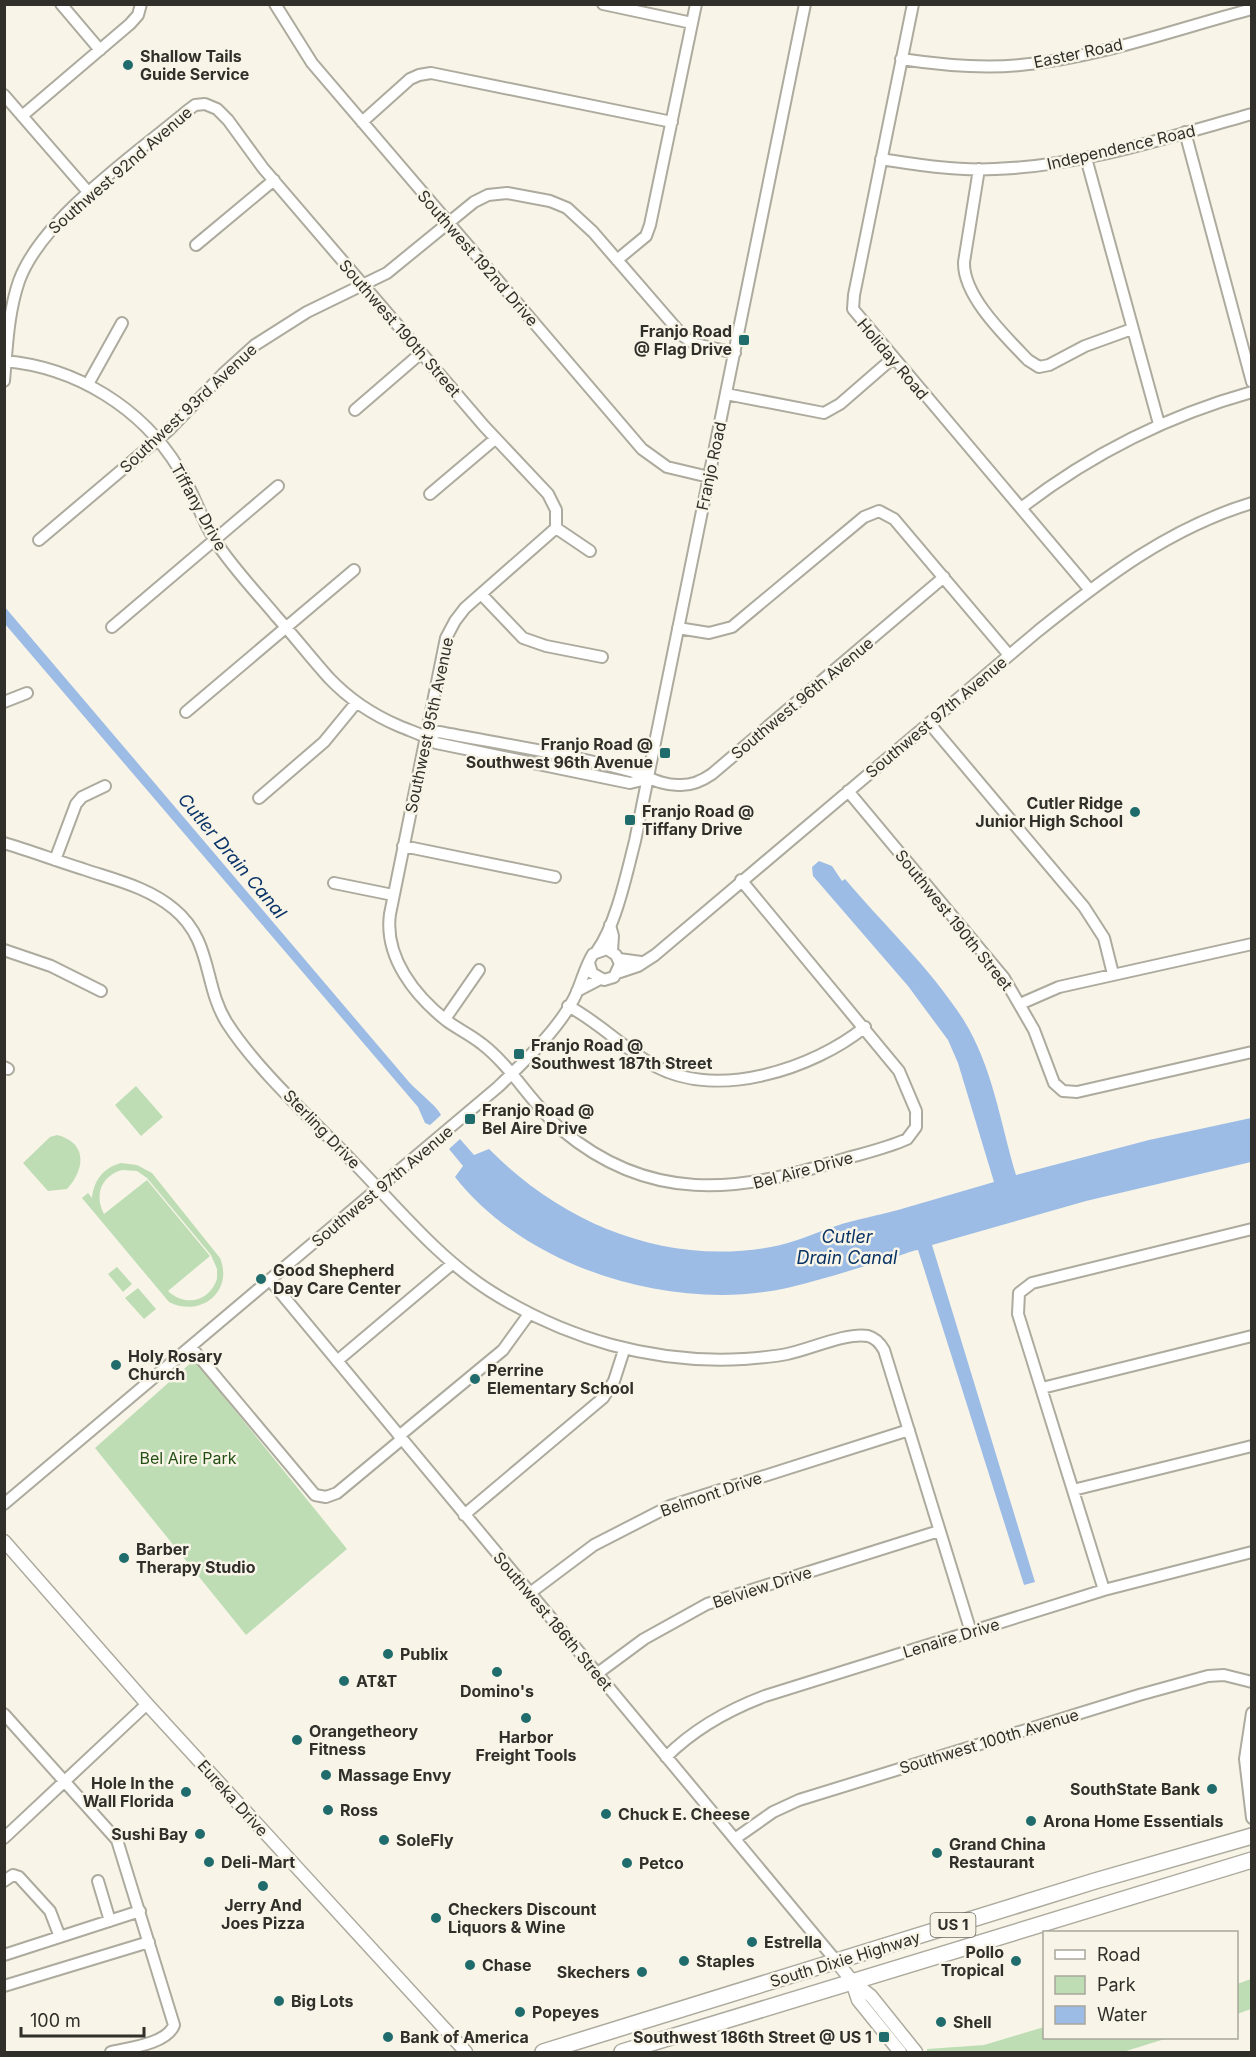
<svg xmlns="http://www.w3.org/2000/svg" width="1256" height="2057" viewBox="0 0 1256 2057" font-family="Inter,sans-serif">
  <rect width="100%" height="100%" fill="#f8f5e8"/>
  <path fill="#beddb5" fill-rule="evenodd" d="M 136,1086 L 163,1117 L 141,1136 L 115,1105 Z
    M 57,1135 C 88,1143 85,1169 67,1189 L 48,1191 L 23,1163 L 50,1137 Z
    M 121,1163 L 137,1165 L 152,1173 L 220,1258 C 234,1292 200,1318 169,1302 L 82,1198 L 88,1193 L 92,1198 C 94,1180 103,1168 121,1163 ZM 122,1170 L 137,1171 L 147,1178 L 211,1255 L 217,1269 L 217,1279 C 209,1302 185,1307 168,1291 L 210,1256 L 147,1180 L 104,1214 C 94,1195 101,1176 122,1170 Z
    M 117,1267 L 132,1284 L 123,1292 L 108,1274 Z
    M 138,1288 L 156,1309 L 144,1319 L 125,1298 Z
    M 194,1360 L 347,1549 L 246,1635 L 95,1448 Z
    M 1251,1979 L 1251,2009 L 1237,2014 L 1237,1984 Z
    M 1044,2027 L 1044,2038 L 1168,2038 L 1123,2052 L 927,2052 L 927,2049 L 984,2045 Z"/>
  <path fill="#9cbbe5" d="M 4,606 L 409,1082 C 417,1091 438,1107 441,1115 L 430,1125 L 425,1123 L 418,1107 L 5,624 Z
    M 819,861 L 832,866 L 842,881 L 845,879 C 884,925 930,968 963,1019 C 993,1067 1000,1122 1016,1175 L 1149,1140 L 1251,1118 L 1251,1162 L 1086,1201 L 932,1245 L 1035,1582 L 1024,1585 L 918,1250 C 909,1251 901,1256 892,1258 C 857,1268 822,1280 787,1288 C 674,1313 527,1269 455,1177 L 463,1166 L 449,1149 L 460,1139 L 474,1155 L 489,1149 C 563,1224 665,1266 771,1247 C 794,1243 814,1233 836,1226 C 856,1219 877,1216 898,1210 C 930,1201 962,1191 994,1182 L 958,1063 L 948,1040 L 908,986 L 813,876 L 812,867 Z"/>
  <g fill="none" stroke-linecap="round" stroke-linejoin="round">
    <g stroke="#adaa9e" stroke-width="14">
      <path id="minor" d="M 61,4 L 100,50
        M 275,4 L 312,63 L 642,449 L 667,467 L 709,477
        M 603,4 L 692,23
        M 913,4 L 854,295 L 853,309 L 1089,589
        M 901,59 C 941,65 980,69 1020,65 C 1098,58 1176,29 1252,9
        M 4,95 L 89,193
        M 22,116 L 130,24 L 138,15 L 141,4
        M 362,122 L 410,79 L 419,75 L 431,73 L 672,122
        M 1185,132 L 1252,382
        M 1086,158 L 1159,424
        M 881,159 C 919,165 957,171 995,169 C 1083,166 1168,137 1252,114
        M 979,169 L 964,262 C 963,296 1005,336 1028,360 L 1039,367 L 1049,365 L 1085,346 L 1132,329
        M 196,245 L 274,180
        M 617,260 L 646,236 L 650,225 L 696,4
        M 4,361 C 76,367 142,408 179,469 C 194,492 201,520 216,542 C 233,568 256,592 276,616 C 294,636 311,658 329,678 C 349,699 373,715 399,726 C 413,732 425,735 436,743 L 630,783 L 647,779
        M 4,381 C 7,347 8,313 19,281 C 42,218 136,154 187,111 L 195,105 L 205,104 L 217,109 L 228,120 L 263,168 L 484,426 L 548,494 L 556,510 L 556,528
        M 88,384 L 122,323
        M 726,394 L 824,413 L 840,404 L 893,358
        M 355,410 L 421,353
        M 430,494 L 495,439
        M 1021,508 C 1091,454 1166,416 1252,392
        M 556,528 L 465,608 L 455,621 L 446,638 L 390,914 C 384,957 415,996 447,1021 C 458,1029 471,1035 482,1044 C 513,1068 532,1105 562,1130 C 649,1203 737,1193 837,1161 C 860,1154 885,1149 907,1139 L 916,1127 L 916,1111 L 899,1071 L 741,880
        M 556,528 L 590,551
        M 39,540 L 169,430 L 223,374 L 255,345 L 307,312 L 387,273 L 474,202 L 488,195 L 507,193 L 550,201 L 567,208 L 593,232 L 683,336 L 695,344 L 735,353
        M 481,594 L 523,638 L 546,646 L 602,657
        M 112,627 L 278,486
        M 678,628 L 709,633 L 732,627 L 864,517 L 879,511 L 894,519 L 1009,655
        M 4,702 L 27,693
        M 186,712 L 354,570
        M 929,723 L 1084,907 L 1104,938 L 1113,974
        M 425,735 L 439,732 C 502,744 568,754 630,771 C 646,775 659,785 678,785 C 691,786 702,781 712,774 L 944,577
        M 848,791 L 1004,978 L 1034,1030 L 1054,1083 L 1063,1091 L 1077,1092 L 1252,1052
        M 259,798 L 324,742 L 356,703
        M 4,843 C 31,851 57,861 83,869 C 115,880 148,887 174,909 C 213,941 203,985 227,1023 C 257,1070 314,1121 353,1162 C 397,1207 437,1257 490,1291 C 566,1339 653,1364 743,1359 C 757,1358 772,1357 787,1354 C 808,1350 847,1332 868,1336 C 876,1338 880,1343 884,1350 L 971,1632
        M 403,846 L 555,877
        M 55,860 L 76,804 L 82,797 L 105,786
        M 334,883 L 393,895
        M 610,925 L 613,936 L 612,951
        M 4,950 L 51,966 L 101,991
        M 597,951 C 616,925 627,872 635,841 L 805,4
        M 619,959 L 641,962
        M 617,973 L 638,966 L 655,955 L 1038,631 C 1104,578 1169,528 1252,503
        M 577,991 L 600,979
        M 1020,1004 L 1059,987 L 1252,944
        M 568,1006 C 599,1022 624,1049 655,1066 C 718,1100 813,1069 865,1027
        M 445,1019 L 479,970
        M 4,1067 L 8,1069
        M 270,1280 L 837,1962
        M 191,1347 L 315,1495 L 326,1497 L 337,1493 L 402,1439
        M 337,1361 L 452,1264
        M 1042,1388 L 1252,1336
        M 399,1436 L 503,1350 L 529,1314
        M 1073,1490 L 1252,1446
        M 4,1504 L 498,1087 C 524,1062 563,1025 577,992 C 582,980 586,965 593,954 L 607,949 L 616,955 L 620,964 L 614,977 L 604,980 L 592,973 L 589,963
        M 464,1515 L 603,1398 L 614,1381 L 624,1350
        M 1104,1590 L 1018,1314 L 1019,1293 L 1032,1283 L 1252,1229
        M 530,1593 L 594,1545 L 670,1506 L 909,1430
        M 598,1673 L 644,1639 L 707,1604 L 939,1531
        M 1252,1713 L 1245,1759 L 1252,1818
        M 4,1714 L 117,1840 L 174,2025 C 167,2044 128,2048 111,2052
        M 666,1757 C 694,1729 728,1710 765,1696 L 1104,1590 L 1252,1552
        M 4,1838 L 147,1704
        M 736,1838 L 773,1812 L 799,1800 L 1139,1695 L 1208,1676 L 1224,1675 L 1252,1682
        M 4,1881 L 13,1875 L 19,1877 L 50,1911 L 60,1937
        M 98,1881 L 110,1921
        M 4,1955 L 140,1911
        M 4,1986 L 149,1942"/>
    </g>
    <g stroke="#adaa9e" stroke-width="15">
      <path id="major" d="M 4,1541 L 147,1704 L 466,2052
        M 837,1962 L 852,1981 L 871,1996 L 916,2052
        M 852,1982 L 858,2000 L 900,2052"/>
    </g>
    <g stroke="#adaa9e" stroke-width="18">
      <path id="highway" d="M 543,2052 L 1095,1881 L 1252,1836
        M 622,2052 L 1252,1860"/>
    </g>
    <use href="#minor" stroke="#fff" stroke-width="10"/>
    <use href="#major" stroke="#fff" stroke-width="12"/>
    <use href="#highway" stroke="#fff" stroke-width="15"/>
  </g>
  <g fill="#206c6c" stroke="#f8f5e8" stroke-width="2">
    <circle cx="128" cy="65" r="6"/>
    <rect x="738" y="334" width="12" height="12" rx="3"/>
    <rect x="659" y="747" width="12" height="12" rx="3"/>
    <circle cx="1135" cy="812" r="6"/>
    <rect x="624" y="814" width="12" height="12" rx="3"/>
    <rect x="513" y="1048" width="12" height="12" rx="3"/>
    <rect x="464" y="1113" width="12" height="12" rx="3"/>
    <circle cx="261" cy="1279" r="6"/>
    <circle cx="116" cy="1365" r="6"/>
    <circle cx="475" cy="1379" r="6"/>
    <circle cx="124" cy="1558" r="6"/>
    <circle cx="388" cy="1654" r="6"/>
    <circle cx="497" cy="1672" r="6"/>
    <circle cx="344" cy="1681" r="6"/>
    <circle cx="526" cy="1718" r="6"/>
    <circle cx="297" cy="1740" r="6"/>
    <circle cx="326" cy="1775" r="6"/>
    <circle cx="1212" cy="1789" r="6"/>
    <circle cx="186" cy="1792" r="6"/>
    <circle cx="328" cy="1810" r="6"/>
    <circle cx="606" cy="1814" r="6"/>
    <circle cx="1031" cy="1821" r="6"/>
    <circle cx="200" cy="1834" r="6"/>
    <circle cx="384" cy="1840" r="6"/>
    <circle cx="937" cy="1853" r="6"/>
    <circle cx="209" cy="1862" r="6"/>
    <circle cx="627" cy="1863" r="6"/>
    <circle cx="263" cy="1886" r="6"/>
    <circle cx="436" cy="1918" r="6"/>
    <circle cx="752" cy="1942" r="6"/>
    <circle cx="684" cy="1961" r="6"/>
    <circle cx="1016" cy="1961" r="6"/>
    <circle cx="470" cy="1965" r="6"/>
    <circle cx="642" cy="1972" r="6"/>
    <circle cx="279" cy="2001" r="6"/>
    <circle cx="520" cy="2012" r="6"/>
    <circle cx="941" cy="2022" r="6"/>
    <circle cx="388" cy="2037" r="6"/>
    <rect x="878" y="2031" width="12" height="12" rx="3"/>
  </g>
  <g text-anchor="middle" stroke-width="5" stroke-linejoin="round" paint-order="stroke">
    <rect fill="#f8f5e8" stroke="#6c6a63" stroke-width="1.5" x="930.5" y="1913" width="45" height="24" rx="4.5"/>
    <g font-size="15" font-weight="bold" fill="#302f2a">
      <text x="953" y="1930">US 1</text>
    </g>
    <g font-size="16" fill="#302f2a" stroke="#f8f5e8">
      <text transform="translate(1078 53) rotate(-12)" y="6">Easter Road</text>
      <text transform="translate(1121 147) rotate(-13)" y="6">Independence Road</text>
      <text transform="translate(120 170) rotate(-41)" y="6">Southwest 92nd Avenue</text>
      <text transform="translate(478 258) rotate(49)" y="6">Southwest 192nd Drive</text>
      <text transform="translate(400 328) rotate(49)" y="6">Southwest 190th Street</text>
      <text transform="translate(893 359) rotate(50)" y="6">Holiday Road</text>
      <text transform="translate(188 408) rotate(-43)" y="6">Southwest 93rd Avenue</text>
      <text transform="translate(711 466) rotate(-78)" y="6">Franjo Road</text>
      <text transform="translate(199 507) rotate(61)" y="6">Tiffany Drive</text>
      <text transform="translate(802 698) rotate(-40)" y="6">Southwest 96th Avenue</text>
      <text transform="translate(936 717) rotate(-40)" y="6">Southwest 97th Avenue</text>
      <text transform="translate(429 725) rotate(-78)" y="6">Southwest 95th Avenue</text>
      <text transform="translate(954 920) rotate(51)" y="6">Southwest 190th Street</text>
      <text transform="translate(322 1129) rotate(46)" y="6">Sterling Drive</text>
      <text transform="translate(803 1170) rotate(-15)" y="6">Bel Aire Drive</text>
      <text transform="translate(382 1186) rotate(-40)" y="6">Southwest 97th Avenue</text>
      <text transform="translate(711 1494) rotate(-19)" y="6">Belmont Drive</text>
      <text transform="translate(762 1587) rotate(-18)" y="6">Belview Drive</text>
      <text transform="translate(553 1621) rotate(50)" y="6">Southwest 186th Street</text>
      <text transform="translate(951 1638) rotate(-17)" y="6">Lenaire Drive</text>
      <text transform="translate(989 1741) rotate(-17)" y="6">Southwest 100th Avenue</text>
      <text transform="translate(233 1798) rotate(48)" y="6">Eureka Drive</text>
      <text transform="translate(845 1959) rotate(-17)" y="6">South Dixie Highway</text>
    </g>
    <g font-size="16" font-weight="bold" fill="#302f2a" stroke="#f8f5e8" text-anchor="start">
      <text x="140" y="62">Shallow Tails<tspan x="140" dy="18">Guide Service</tspan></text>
      <text x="732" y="337" text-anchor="end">Franjo Road<tspan x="732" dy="18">@ Flag Drive</tspan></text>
      <text x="653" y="750" text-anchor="end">Franjo Road @<tspan x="653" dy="18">Southwest 96th Avenue</tspan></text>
      <text x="1123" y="809" text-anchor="end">Cutler Ridge<tspan x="1123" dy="18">Junior High School</tspan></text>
      <text x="642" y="817">Franjo Road @<tspan x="642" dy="18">Tiffany Drive</tspan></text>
      <text x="531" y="1051">Franjo Road @<tspan x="531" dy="18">Southwest 187th Street</tspan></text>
      <text x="482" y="1116">Franjo Road @<tspan x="482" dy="18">Bel Aire Drive</tspan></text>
      <text x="273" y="1276">Good Shepherd<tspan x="273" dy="18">Day Care Center</tspan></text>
      <text x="128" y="1362">Holy Rosary<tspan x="128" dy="18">Church</tspan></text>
      <text x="487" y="1376">Perrine<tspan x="487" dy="18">Elementary School</tspan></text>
      <text x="136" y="1555">Barber<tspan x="136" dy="18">Therapy Studio</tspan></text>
      <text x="400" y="1660">Publix</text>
      <text x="356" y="1687">AT&amp;T</text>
      <text x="497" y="1697" text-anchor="middle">Domino's</text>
      <text x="309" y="1737">Orangetheory<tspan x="309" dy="18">Fitness</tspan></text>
      <text x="526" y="1743" text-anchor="middle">Harbor<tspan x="526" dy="18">Freight Tools</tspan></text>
      <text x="338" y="1781">Massage Envy</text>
      <text x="174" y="1789" text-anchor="end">Hole In the<tspan x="174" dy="18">Wall Florida</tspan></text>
      <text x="1200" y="1795" text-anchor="end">SouthState Bank</text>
      <text x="340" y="1816">Ross</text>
      <text x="618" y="1820">Chuck E. Cheese</text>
      <text x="1043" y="1827">Arona Home Essentials</text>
      <text x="188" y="1840" text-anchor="end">Sushi Bay</text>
      <text x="396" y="1846">SoleFly</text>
      <text x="949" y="1850">Grand China<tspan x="949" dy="18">Restaurant</tspan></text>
      <text x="221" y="1868">Deli-Mart</text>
      <text x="639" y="1869">Petco</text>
      <text x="263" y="1911" text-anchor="middle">Jerry And<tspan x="263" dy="18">Joes Pizza</tspan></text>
      <text x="448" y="1915">Checkers Discount<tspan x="448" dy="18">Liquors &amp; Wine</tspan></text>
      <text x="764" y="1948">Estrella</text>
      <text x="1004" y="1958" text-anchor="end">Pollo<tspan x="1004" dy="18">Tropical</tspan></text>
      <text x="696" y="1967">Staples</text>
      <text x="482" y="1971">Chase</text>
      <text x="630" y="1978" text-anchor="end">Skechers</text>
      <text x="291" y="2007">Big Lots</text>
      <text x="532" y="2018">Popeyes</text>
      <text x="953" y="2028">Shell</text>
      <text x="400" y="2043">Bank of America</text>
      <text x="872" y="2043" text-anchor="end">Southwest 186th Street @ US 1</text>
    </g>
    <g font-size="16" fill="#244f14" stroke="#f8f5e8">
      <text x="188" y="1464">Bel Aire Park</text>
    </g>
    <g font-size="18" font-style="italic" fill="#0a3467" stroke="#f8f5e8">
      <text transform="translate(232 856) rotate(50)" y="6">Cutler Drain Canal</text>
      <text x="847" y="1243">Cutler<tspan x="847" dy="21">Drain Canal</tspan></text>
    </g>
  </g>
  <rect width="1256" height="2057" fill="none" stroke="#302f2a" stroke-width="12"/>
  <rect x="1043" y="1931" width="195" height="108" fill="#f8f5e8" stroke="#a8a69c" stroke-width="1.5"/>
  <rect x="1055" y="1950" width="30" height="9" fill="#ffffff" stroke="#a8a69c" stroke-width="1.5"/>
  <text x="1097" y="1961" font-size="18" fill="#302f2a">Road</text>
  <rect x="1055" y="1976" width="30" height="18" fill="#beddb5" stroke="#a8a69c" stroke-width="1.5"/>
  <text x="1097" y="1991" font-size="18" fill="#302f2a">Park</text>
  <rect x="1055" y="2006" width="30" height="18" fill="#9cbbe5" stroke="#a8a69c" stroke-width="1.5"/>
  <text x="1097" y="2021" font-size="18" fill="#302f2a">Water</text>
  <path d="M21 2027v9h123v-9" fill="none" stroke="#302f2a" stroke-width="3"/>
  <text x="30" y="2027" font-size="18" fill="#302f2a" stroke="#f8f5e8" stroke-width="4.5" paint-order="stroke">100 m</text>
</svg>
